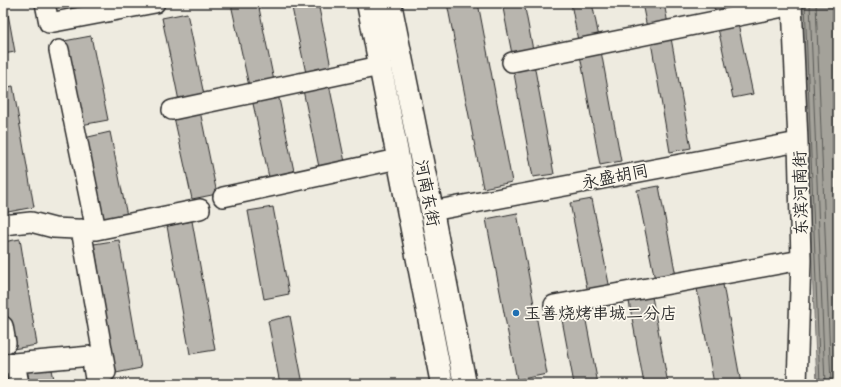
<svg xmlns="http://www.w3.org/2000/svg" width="841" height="387" viewBox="0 0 841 387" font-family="'Indie Flower','LXGW WenKai TC',sans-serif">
  <rect width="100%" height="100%" fill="#eeebe0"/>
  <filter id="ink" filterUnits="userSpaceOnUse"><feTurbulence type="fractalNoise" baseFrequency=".025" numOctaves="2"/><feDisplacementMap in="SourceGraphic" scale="8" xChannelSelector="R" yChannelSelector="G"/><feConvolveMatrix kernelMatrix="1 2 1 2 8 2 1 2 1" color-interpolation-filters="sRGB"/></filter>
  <g filter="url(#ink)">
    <path fill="#a4a29a" stroke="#74726e" d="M 801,3 L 838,3 L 838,384 L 817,384 Z"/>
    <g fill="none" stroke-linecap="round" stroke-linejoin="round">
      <path stroke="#5b5b57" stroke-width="1" d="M 805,3 L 820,384
        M 810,3 L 825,384
        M 816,3 L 831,384"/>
    </g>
    <path fill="#b8b5ae" stroke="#2b2b2b" d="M 3,3 L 6,3 L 15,52 L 3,54 Z
      M 64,3 L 90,3 L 91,8 L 66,12 Z
      M 235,3 L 258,3 L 274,81 L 249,86 L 231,4 Z
      M 291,3 L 318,3 L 332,72 L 307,78 Z
      M 447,3 L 478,3 L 512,182 L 483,188 Z
      M 502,3 L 524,3 L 533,50 L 512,54 Z
      M 571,3 L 592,3 L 599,37 L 578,41 Z
      M 642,3 L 664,3 L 668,24 L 647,28 Z
      M 713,3 L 736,3 L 738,12 L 716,16 Z
      M 187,13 L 204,95 L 179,101 L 162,18 Z
      M 738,24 L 753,94 L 733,98 L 718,28 Z
      M 91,36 L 108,120 L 81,125 L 64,41 Z
      M 671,38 L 691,148 L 670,152 L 651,42 Z
      M 601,51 L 621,161 L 600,165 L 580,55 Z
      M 534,64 L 554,174 L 533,177 L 513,68 Z
      M 329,84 L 346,167 L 320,172 L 303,90 Z
      M 13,86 L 34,207 L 8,212 L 3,182 L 3,88 Z
      M 278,94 L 295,176 L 270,182 L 252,99 Z
      M 200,111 L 217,194 L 192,199 L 174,117 Z
      M 110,132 L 127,216 L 101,221 L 84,138 Z
      M 659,186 L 676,276 L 655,280 L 637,190 Z
      M 592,199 L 610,289 L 588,293 L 570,203 Z
      M 273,207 L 289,294 L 264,299 L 248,211 Z
      M 517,213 L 547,374 L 517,380 L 486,219 Z
      M 192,221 L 215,350 L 190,354 L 167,226 Z
      M 20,239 L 37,345 L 13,349 L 3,288 L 3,242 Z
      M 119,240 L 141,368 L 116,373 L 94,244 Z
      M 722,279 L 741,384 L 714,384 L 696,283 Z
      M 651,291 L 668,384 L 644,384 L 628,296 Z
      M 583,305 L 598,384 L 574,384 L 560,309 Z
      M 290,316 L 303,384 L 280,384 L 268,321 Z
      M 50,365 L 54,384 L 30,384 L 27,370 Z"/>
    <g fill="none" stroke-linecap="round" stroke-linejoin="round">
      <g stroke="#2b2b2b" stroke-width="22">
        <path id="minor" d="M 45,3 L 49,23 L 155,3
          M 792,3 L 798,142 L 801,260 L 797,384
          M 59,50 L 96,230
          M 512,62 L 793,5
          M 172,110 L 380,66
          M 223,197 L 398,159
          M 432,211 L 798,142
          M 3,225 L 31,222 L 54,228 L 96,230 L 200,209
          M 81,229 L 106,372
          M 554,305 L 801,260
          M 3,326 L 6,343
          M 15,363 L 19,384
          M 3,364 L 91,356 L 96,384"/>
      </g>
      <g stroke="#2b2b2b" stroke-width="25">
        <path id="major" d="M 368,3 L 442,384
          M 390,3 L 432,211 L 465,384"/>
      </g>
      <path stroke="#2b2b2b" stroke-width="2.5" stroke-dasharray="3 3" stroke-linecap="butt" d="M 813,383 L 838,383"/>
      <use href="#minor" stroke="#fbf7ec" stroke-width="19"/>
      <use href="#major" stroke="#fbf7ec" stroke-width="22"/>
    </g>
  </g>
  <circle fill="#1f6fb2" stroke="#fbf7ec" stroke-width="1.5" cx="516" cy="313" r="4"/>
  <g text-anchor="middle" stroke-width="3.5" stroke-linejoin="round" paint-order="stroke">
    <g font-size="17" fill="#2b2b2b" stroke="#fbf7ec">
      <text transform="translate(615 176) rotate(-11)" y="6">永盛胡同</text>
      <text transform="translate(428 193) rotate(79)" y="6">河南东街</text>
      <text transform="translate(800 193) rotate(-91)" y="6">东滨河南街</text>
    </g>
    <g font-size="17" fill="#2b2b2b" stroke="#fbf7ec" text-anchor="start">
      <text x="524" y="319">玉善烧烤串城二分店</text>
    </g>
  </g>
  <rect width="841" height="387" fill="none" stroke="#fbf7ec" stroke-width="16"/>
  <rect x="8" y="8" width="825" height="371" fill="none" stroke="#2b2b2b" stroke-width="1.5" filter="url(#ink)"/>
</svg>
